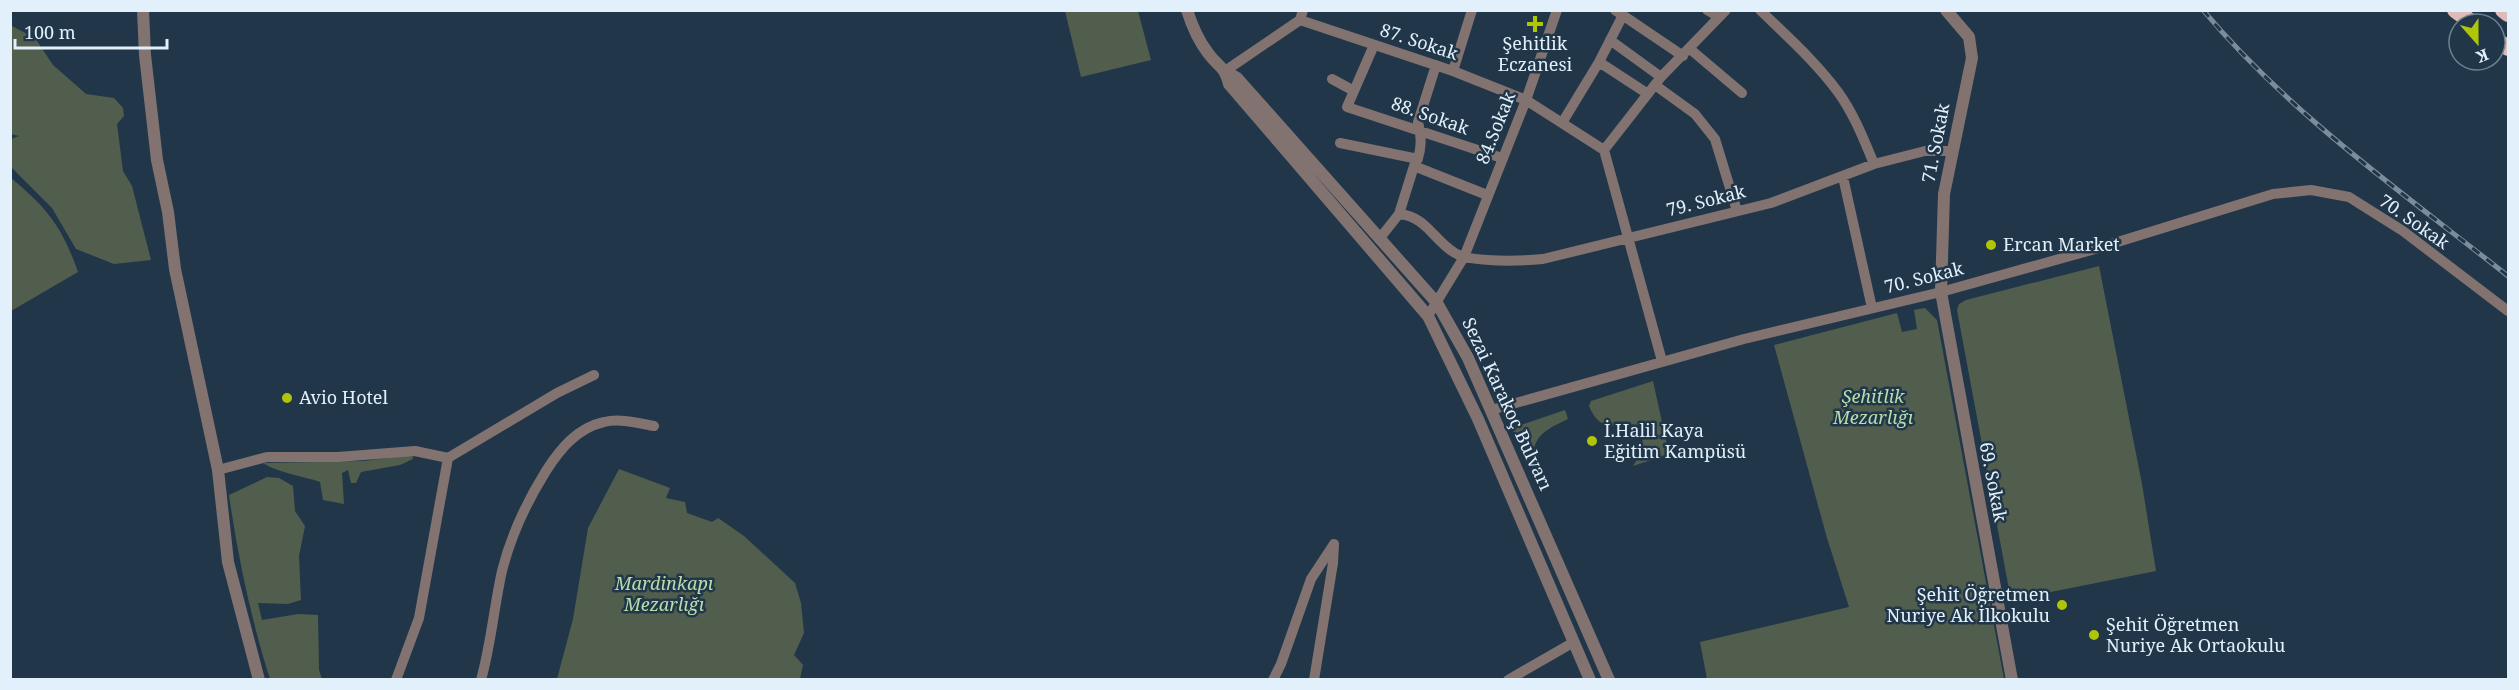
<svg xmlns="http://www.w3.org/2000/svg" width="2519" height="690" viewBox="0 0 2519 690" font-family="'Noto Serif',serif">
  <rect width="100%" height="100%" fill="#213749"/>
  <path fill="#515e4d" d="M 1065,11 L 1138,11 L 1151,60 L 1081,77 Z
    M 10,25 L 35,38 L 53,65 L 86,94 L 114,98 L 123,108 L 124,116 L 117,124 L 123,171 L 132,186 L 151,260 L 114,264 L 76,249 L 52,208 L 11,167 L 11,139 L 19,136 L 11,134 Z
    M 10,177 C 47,208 62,226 78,272 L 11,311 Z
    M 2099,266 L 2142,484 L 2156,571 L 2011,600 L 1957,310 L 1959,304 L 1966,300 Z
    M 1925,308 L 1937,320 L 2004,679 L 1707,679 L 1700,642 L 1849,607 L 1827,538 L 1774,345 L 1897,313 L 1902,332 L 1917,329 L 1914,310 Z
    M 1653,381 L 1669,454 L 1633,466 C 1642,453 1644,443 1642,427 C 1624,417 1603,440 1589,406 L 1591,401 Z
    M 1565,410 L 1568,419 C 1540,432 1531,438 1532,471 L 1512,428 Z
    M 412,455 L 413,459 L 400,465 L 361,472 L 356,483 L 351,483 L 348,470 L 342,473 L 344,504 L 323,500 L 320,482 C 303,476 278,473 263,463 L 364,461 Z
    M 619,469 L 670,488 L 666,498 L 685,502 L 687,513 L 712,522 L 718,518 L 744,536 L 795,583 L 801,603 L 804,633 L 794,655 L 803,665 L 800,679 L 557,679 L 573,619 L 588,528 Z
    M 267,477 L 279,478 L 293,486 L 295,511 L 305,526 L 299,556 L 301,600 L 288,604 L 258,603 L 262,620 L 298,614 L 318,615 L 319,670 L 322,679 L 270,679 C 251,619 238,558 229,495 Z"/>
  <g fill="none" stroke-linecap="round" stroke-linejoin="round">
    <path stroke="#827371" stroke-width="10" d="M 1615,10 L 1683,56
      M 1707,10 L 1719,17
      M 1760,10 C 1787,36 1816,62 1838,92 C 1854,114 1864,140 1874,164
      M 1300,20 L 1453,71 L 1526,100 L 1604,150 L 1662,361
      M 1610,40 L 1661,77
      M 1374,45 L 1347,107 L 1502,158
      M 1690,49 L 1742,93
      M 1599,62 L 1648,94
      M 1225,71 L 1300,20 L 1303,10
      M 1453,71 L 1472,10
      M 1332,79 L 1354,91
      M 1655,85 L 1695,114 L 1715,139 L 1737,211
      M 1562,123 L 1599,62 L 1623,15
      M 1340,143 L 1418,159
      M 1604,150 L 1661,77 L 1726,10
      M 1414,166 L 1487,195
      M 1843,177 L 1872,308
      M 1399,214 C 1426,216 1434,241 1455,253 C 1472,263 1523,261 1543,259 L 1771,203 L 1874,164 L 1925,151 L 1951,151
      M 1380,238 L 1399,214 L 1414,166 C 1422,154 1422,136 1418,122 L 1436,65
      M 1428,316 L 1464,257 L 1526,100 L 1557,10
      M 1491,410 L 1744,339 L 1941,292 L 2095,249 L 2273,194 L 2311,190 L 2349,197 L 2403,231 L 2508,311
      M 218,470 L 267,457 L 338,457 L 415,451 L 448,458 L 557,393 L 594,375
      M 396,680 L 419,618 L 448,458
      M 481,680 C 491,644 494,607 502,571 C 511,535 526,503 546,471 C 560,449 577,428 604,422 C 620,418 638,423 654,426
      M 1273,680 L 1281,664 L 1311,579 L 1334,544
      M 1314,680 L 1333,563 L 1334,544
      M 1508,680 L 1574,642"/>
    <path stroke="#827371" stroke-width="12" d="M 143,10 L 145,55 L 157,160 L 168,212 L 175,269 L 218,470 L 228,562 L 259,680
      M 1187,10 C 1192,26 1198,40 1208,53 C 1219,68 1224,65 1229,84 L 1428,316 L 1478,419 L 1590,680
      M 1946,10 L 1969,37 L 1972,58 L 1944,194 L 1941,292 L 2012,680
      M 1225,71 L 1237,78 L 1437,303 L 1468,358 L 1609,680"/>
    <path stroke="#debbb9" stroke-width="16" d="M 2455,10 L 2474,24
      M 2503,10 L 2508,14
      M 2495,39 L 2508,48"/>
    <g stroke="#7a8d9c" stroke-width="5">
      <path id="rail" d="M 2203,10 C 2290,114 2403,193 2508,276"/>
    </g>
    <use href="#rail" stroke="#213749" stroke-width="3" stroke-dasharray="9" stroke-linecap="butt"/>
  </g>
  <g fill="#afc507" stroke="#213749" stroke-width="2">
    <path d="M1532 15h6v6h6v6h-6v6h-6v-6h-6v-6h6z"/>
    <circle cx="1991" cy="245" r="6"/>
    <circle cx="287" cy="398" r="6"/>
    <circle cx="1592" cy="441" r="6"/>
    <circle cx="2062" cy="605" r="6"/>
    <circle cx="2094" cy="635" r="6"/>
  </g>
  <g text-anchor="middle" stroke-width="5" stroke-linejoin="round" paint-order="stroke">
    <g font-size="18" fill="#e2f0fc" stroke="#213749">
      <text transform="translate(1419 42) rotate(18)" y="6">87. Sokak</text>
      <text transform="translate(1430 116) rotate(19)" y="6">88. Sokak</text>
      <text transform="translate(1496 128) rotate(-68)" y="6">84.Sokak</text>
      <text transform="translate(1936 143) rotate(-79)" y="6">71. Sokak</text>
      <text transform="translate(1706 201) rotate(-14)" y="6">79. Sokak</text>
      <text transform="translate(2414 222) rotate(35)" y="6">70. Sokak</text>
      <text transform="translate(1924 278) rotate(-14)" y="6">70. Sokak</text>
      <text transform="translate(1507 404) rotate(65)" y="6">Sezai Karakoç Bulvarı</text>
      <text transform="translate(1993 482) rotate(79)" y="6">69. Sokak</text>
    </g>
    <g font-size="18" fill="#e2f0fc" stroke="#213749" text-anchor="start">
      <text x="1535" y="50" text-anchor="middle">Şehitlik<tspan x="1535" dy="21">Eczanesi</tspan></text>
      <text x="2003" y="251">Ercan Market</text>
      <text x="299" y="404">Avio Hotel</text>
      <text x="1604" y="437">İ.Halil Kaya<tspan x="1604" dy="21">Eğitim Kampüsü</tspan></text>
      <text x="2050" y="601" text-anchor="end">Şehit Öğretmen<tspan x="2050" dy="21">Nuriye Ak İlkokulu</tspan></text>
      <text x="2106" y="631">Şehit Öğretmen<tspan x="2106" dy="21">Nuriye Ak Ortaokulu</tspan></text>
    </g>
    <g font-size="18" font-style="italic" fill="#b7deaa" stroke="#213749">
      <text x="1873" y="403">Şehitlik<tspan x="1873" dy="21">Mezarlığı</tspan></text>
      <text x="664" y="590">Mardinkapı<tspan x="664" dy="21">Mezarlığı</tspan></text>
    </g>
  </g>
  <rect width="2519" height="690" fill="none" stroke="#e2f0fc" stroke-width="24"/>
  <g transform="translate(2477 42) rotate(159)"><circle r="28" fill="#213749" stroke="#6e8191" stroke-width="1.5"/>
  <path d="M0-4.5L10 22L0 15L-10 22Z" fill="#afc507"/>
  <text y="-9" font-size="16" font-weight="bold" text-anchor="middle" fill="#e2f0fc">K</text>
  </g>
  <path d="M15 39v9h152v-9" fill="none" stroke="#e2f0fc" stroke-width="3"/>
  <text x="24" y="39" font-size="18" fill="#e2f0fc" stroke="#213749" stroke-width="4.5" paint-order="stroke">100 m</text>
</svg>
